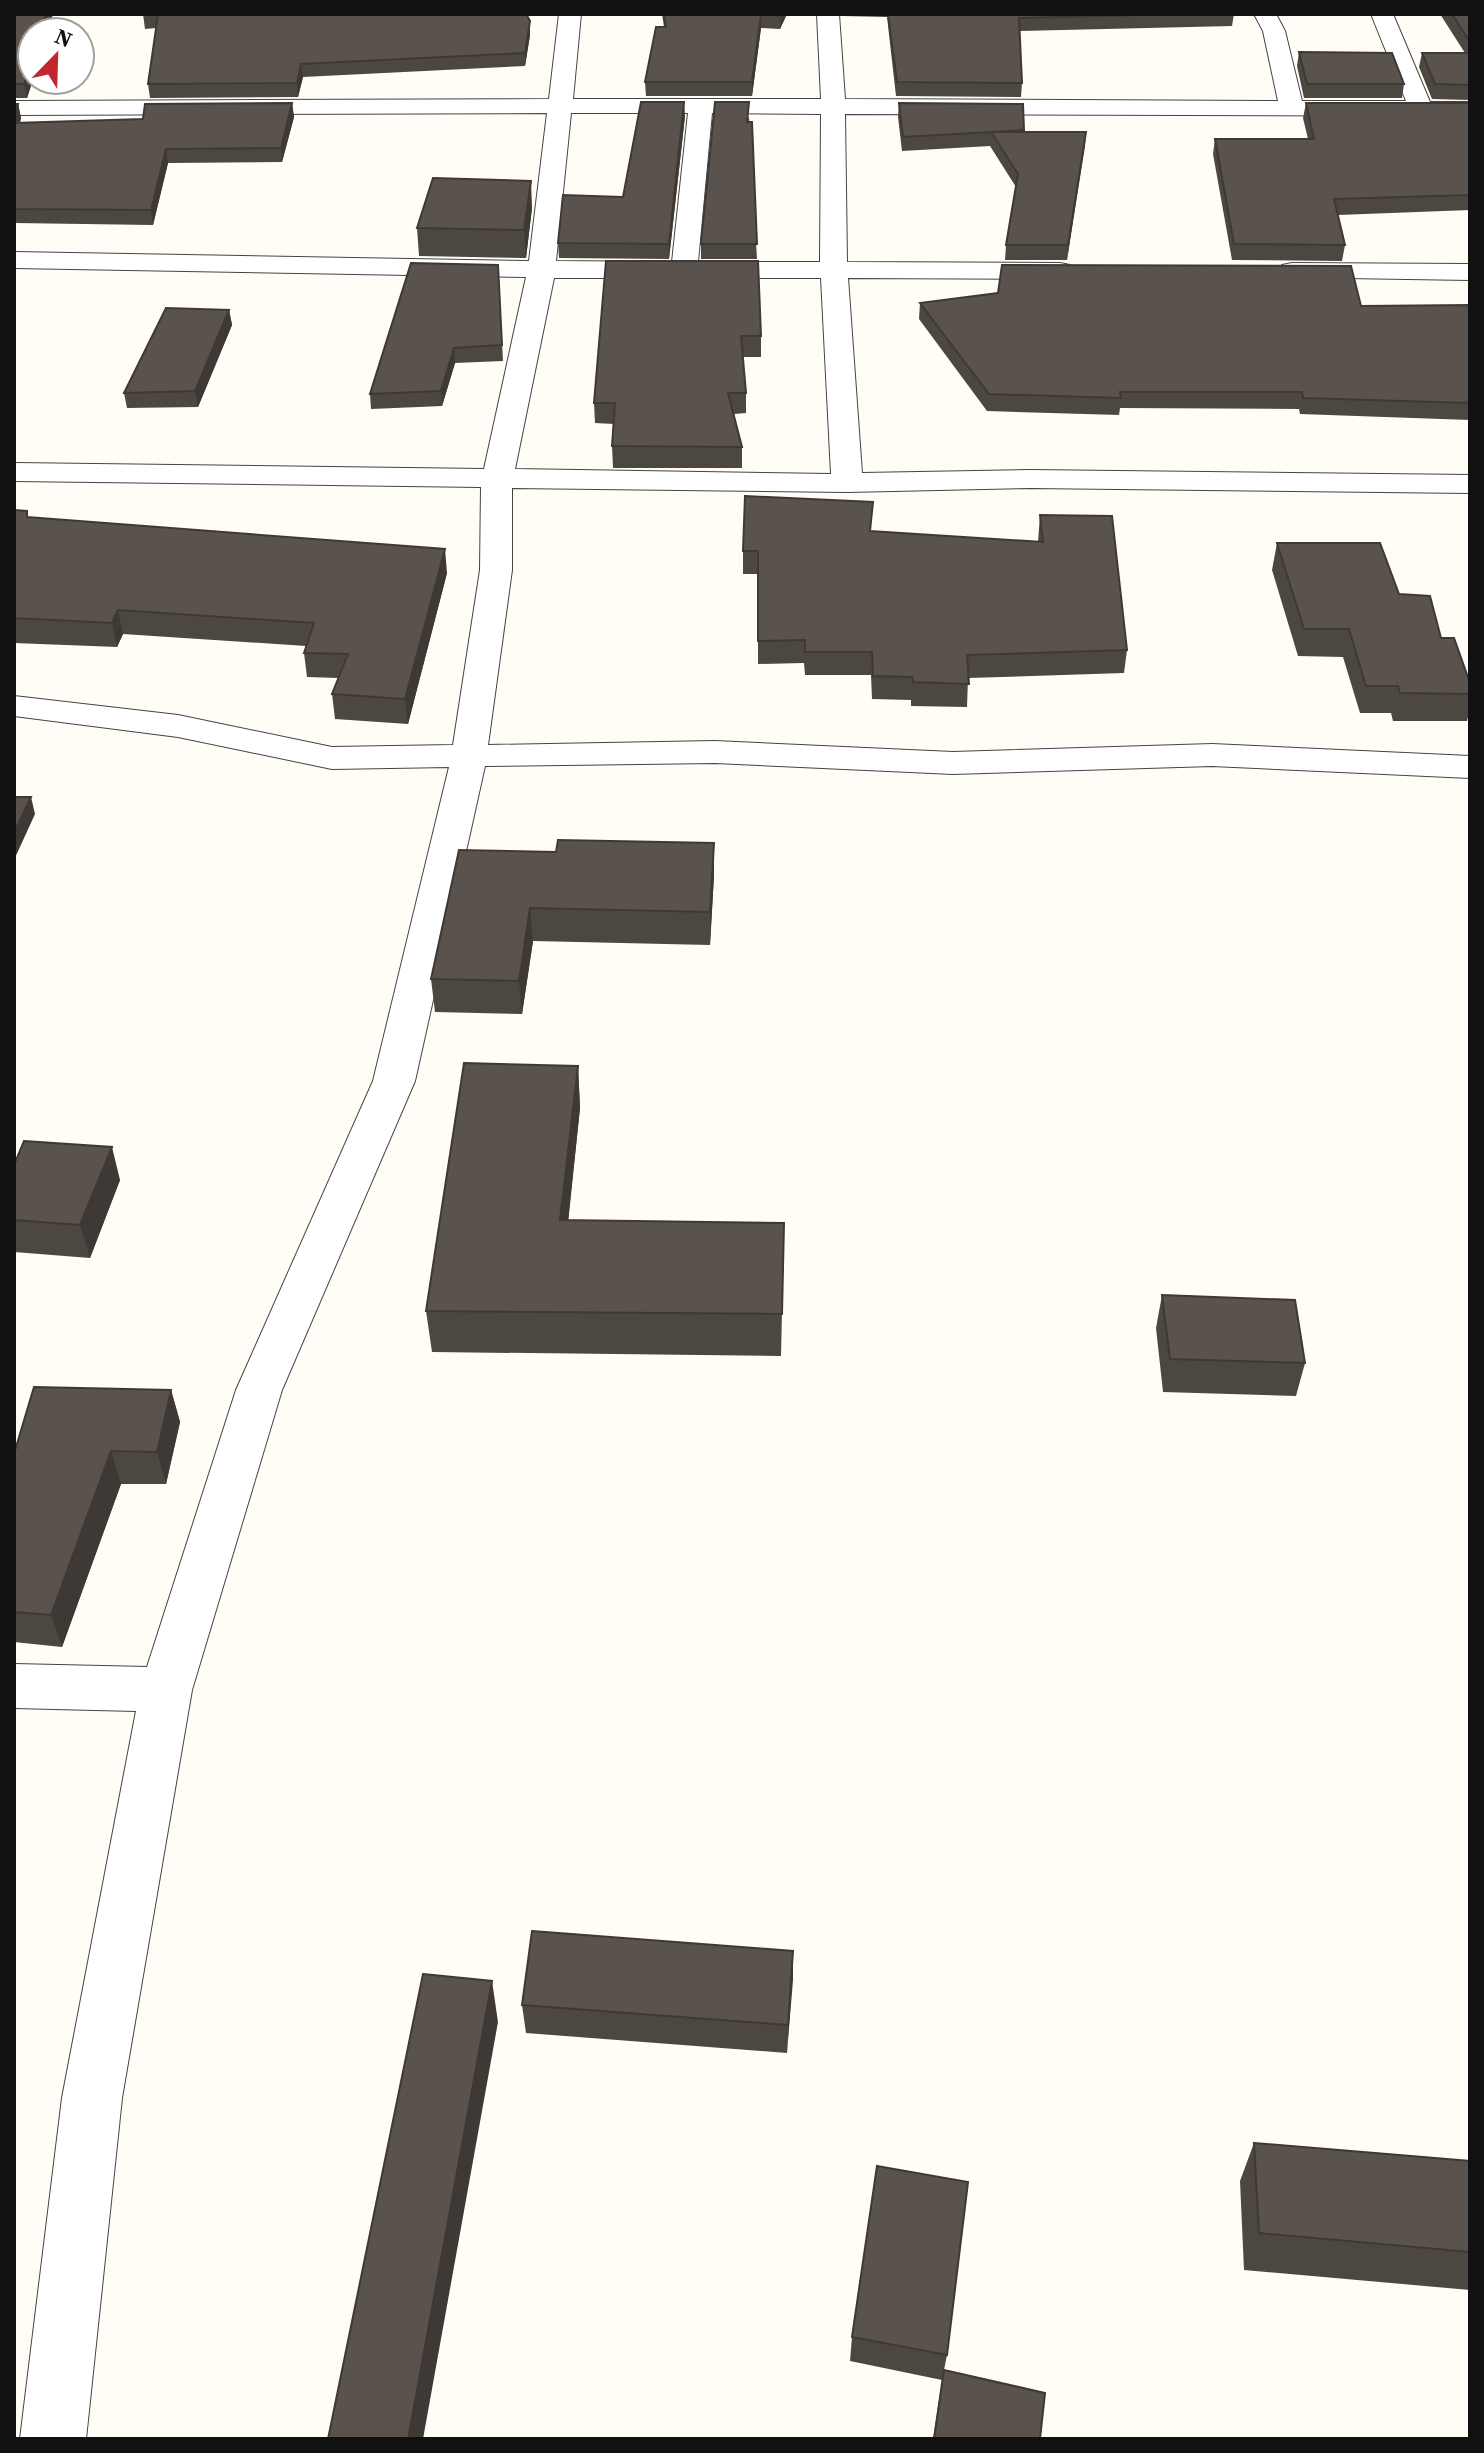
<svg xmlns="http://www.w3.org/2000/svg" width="1484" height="2453" viewBox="0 0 1484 2453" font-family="'Source Serif 4',serif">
  <rect width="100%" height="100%" fill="#fffdf5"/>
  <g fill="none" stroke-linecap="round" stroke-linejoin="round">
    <g stroke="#444" stroke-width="2">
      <path id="street" d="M 559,14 L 581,14 L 573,99 L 821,99 L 817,14 L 839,14 L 845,99 L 1278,101 L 1263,31 L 1254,14 L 1276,14 L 1285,31 L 1302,101 L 1406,101 L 1371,14 L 1393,14 L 1430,102 L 1470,102 L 1470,116 L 845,114 L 847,262 L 1060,263 L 1070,265 L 1074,271 L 1070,277 L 1060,279 L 848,278 L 862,473 L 1030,470 L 1470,475 L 1470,493 L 1030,488 L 847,492 L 512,488 L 512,570 L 488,745 L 715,741 L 953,752 L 1212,744 L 1470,756 L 1470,778 L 1212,766 L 953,774 L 715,763 L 485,766 L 415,1081 L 282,1390 L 192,1690 L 122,2098 L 86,2439 L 20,2439 L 62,2098 L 136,1711 L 14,1708 L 14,1664 L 147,1667 L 236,1390 L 373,1081 L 449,767 L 332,769 L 178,737 L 14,716 L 14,696 L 178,715 L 332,747 L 453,745 L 480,570 L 481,487 L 14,481 L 14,463 L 484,469 L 526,277 L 14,268 L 14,252 L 529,261 L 547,113 L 14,115 L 14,101 L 549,99 ZM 571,113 L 688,113 L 672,262 L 556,261 ZM 712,113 L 821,114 L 820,262 L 698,262 ZM 554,278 L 821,278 L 831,474 L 515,469 Z
        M 1292,263 L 1470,264 L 1470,280 L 1282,277 L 1278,271 L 1282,265 Z"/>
    </g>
    <use href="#street" fill="#fff" fill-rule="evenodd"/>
  </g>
  <path fill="#4d4742" d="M 14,14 L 53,14 L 27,98 L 14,98 Z
    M 143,14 L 530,35 L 525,66 L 303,77 L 298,97 L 150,98 L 148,84 L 156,28 L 145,29 Z
    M 662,14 L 815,14 L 814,16 L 786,16 L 780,29 L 761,28 L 752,96 L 646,96 L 645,82 L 664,27 Z
    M 841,14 L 1234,14 L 1232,26 L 1020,31 L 1022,83 L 1021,97 L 896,96 L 887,17 L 842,16 Z
    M 1440,14 L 1470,14 L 1470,100 L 1432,99 L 1419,67 L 1422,53 L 1465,53 Z
    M 1299,52 L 1404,84 L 1402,98 L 1304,98 L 1297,66 Z
    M 292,103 L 294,117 L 282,162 L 168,163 L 153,225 L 14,223 L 14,104 L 18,104 L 21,118 L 20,123 L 143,119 Z
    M 899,103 L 1023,104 L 1024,132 L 1086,132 L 1067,260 L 1005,260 L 1006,245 L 1016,187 L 990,146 L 902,151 L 898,117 Z
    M 1306,103 L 1470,103 L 1470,210 L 1338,215 L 1345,245 L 1342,261 L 1232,260 L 1213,154 L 1215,139 L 1308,139 L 1303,118 Z
    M 685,116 L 669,259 L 559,258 L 558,243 L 623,197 Z
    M 749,116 L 757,259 L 701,259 L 701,244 Z
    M 532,208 L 526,258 L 419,256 L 417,228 Z
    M 606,261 L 761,336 L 761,357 L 743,357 L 746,393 L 746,413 L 734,414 L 742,447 L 742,468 L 613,468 L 612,446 L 614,424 L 595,423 L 594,403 Z
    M 498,265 L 503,361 L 455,363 L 442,406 L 371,409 L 370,394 Z
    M 920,303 L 1361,306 L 1470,305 L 1470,420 L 1300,414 L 1299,409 L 1120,408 L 1119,415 L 987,411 L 919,319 Z
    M 229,310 L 232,325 L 198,407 L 127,408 L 124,393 Z
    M 14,510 L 28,517 L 447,573 L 408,724 L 335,719 L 332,694 L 338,678 L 307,677 L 304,653 L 306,646 L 123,634 L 117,647 L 14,643 Z
    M 1040,515 L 1127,650 L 1124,673 L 968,678 L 967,707 L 911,706 L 911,700 L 872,699 L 871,675 L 805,675 L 804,663 L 758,664 L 758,574 L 743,574 L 743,551 L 871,531 L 1038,542 Z
    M 1277,543 L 1441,638 L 1470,683 L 1470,709 L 1467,721 L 1393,721 L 1391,713 L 1360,713 L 1343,657 L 1298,656 L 1272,570 Z
    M 459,850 L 714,875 L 710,945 L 533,941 L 522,1014 L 435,1012 L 431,979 Z
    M 578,1066 L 580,1108 L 568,1220 L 784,1223 L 781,1356 L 432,1352 L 426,1311 Z
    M 14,1165 L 120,1180 L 90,1258 L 14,1252 Z
    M 1162,1295 L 1305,1363 L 1296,1396 L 1163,1392 L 1156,1328 Z
    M 171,1390 L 180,1422 L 166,1484 L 121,1484 L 62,1647 L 14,1642 L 14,1454 Z
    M 793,1951 L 787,2053 L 526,2033 L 522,2005 Z
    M 1254,2143 L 1470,2161 L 1470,2290 L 1244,2270 L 1240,2181 Z
    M 852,2337 L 947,2355 L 944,2370 L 1040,2439 L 933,2439 L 942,2380 L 850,2361 Z"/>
  <path fill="#3f3936" d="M 46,14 L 53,14 L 47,32 L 41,32 Z
    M 761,14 L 761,28 L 752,96 L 752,82 Z
    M 781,14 L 786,14 L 786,16 L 780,29 Z
    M 530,21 L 530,35 L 525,66 L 525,53 Z
    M 32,60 L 33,80 L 27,98 L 24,84 Z
    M 301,64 L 303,77 L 298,97 L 297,83 Z
    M 684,102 L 685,116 L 669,259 L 669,244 Z
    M 292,103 L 294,117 L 282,162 L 281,148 Z
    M 18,104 L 21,118 L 15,137 L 14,118 Z
    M 1086,132 L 1085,146 L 1067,260 L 1068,245 Z
    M 166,149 L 168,163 L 153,225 L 151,210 Z
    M 531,181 L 532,208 L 526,258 L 524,230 Z
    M 229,310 L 232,325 L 198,407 L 195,391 Z
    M 454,348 L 455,363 L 442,406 L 441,391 Z
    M 445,549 L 447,573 L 408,724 L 405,699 Z
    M 118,610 L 123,634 L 117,647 L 112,623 Z
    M 31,797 L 35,814 L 14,860 L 14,833 Z
    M 714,843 L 714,875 L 710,945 L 710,912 Z
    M 530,908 L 533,941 L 522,1014 L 519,981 Z
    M 578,1066 L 580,1108 L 564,1262 L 560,1220 Z
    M 112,1147 L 120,1180 L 90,1258 L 80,1225 Z
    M 171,1390 L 180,1422 L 166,1484 L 157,1452 Z
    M 111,1451 L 121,1484 L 62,1647 L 51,1615 Z
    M 793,1951 L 793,1980 L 787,2053 L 788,2025 Z
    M 492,1981 L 498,2022 L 423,2439 L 408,2439 Z"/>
  <path fill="#5a524d" stroke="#3f3936" stroke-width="2" d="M 14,14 L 46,14 L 41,32 L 32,32 L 32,60 L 24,84 L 14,84 Z
    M 143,14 L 526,14 L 530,21 L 525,53 L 301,64 L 297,83 L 148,84 L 158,15 L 143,15 Z
    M 664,14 L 781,14 L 781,16 L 761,14 L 752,82 L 645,82 L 656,27 L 666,27 Z
    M 888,14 L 1185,14 L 1019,18 L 1022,83 L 897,82 Z
    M 1452,14 L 1470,14 L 1470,42 Z
    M 1299,52 L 1392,53 L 1404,84 L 1307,84 Z
    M 1422,53 L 1470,53 L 1470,85 L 1435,84 Z
    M 641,102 L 684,102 L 669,244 L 558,243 L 563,195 L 623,197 Z
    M 715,102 L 749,102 L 747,122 L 752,122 L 757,244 L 701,244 Z
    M 292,103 L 281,148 L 166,149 L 151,210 L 14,209 L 14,123 L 143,119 L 145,104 Z
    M 899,103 L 1023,104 L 1024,130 L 992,132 L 1086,132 L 1068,245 L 1006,245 L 1018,174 L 991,132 L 903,137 Z
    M 1306,103 L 1470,103 L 1470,195 L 1334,199 L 1345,245 L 1234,244 L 1215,139 L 1314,139 Z
    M 14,104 L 18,104 L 14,118 Z
    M 433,178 L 531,181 L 524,230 L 417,228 Z
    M 606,261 L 758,261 L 761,336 L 741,336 L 746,393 L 728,393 L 742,447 L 612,446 L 615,403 L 594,403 Z
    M 411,263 L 498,265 L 502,345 L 454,348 L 441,391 L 370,394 Z
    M 1002,265 L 1351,266 L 1361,306 L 1470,305 L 1470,403 L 1303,398 L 1302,392 L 1120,392 L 1121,398 L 989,394 L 920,303 L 998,293 Z
    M 166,308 L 229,310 L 195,391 L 124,393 Z
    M 745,496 L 873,502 L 870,531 L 1043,542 L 1040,515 L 1112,516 L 1127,650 L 967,655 L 969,684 L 913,682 L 912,677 L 873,676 L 872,652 L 805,652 L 805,640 L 758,641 L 758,551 L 743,551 Z
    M 14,510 L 27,511 L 27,517 L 445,549 L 405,699 L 332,694 L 348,654 L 304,653 L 314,623 L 118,610 L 112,623 L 14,618 Z
    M 1277,543 L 1380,543 L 1399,594 L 1430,596 L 1441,638 L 1454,638 L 1470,683 L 1470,694 L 1400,693 L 1398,686 L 1366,686 L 1349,629 L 1304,629 Z
    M 14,797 L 31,797 L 14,833 Z
    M 558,840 L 714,843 L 710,912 L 530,908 L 519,981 L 431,979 L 459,850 L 556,852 Z
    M 464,1063 L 578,1066 L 560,1220 L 784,1223 L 782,1314 L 426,1311 Z
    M 24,1141 L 112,1147 L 80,1225 L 14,1220 L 14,1165 Z
    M 1162,1295 L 1295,1300 L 1305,1363 L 1170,1359 Z
    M 34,1387 L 171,1390 L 157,1452 L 111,1451 L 51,1615 L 14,1612 L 14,1454 Z
    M 532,1931 L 793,1951 L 788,2025 L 522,2005 Z
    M 423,1974 L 492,1981 L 408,2439 L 328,2439 Z
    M 1254,2143 L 1470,2161 L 1470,2252 L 1259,2233 Z
    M 877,2166 L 968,2182 L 947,2355 L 852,2337 Z
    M 944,2370 L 1045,2393 L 1040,2439 L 934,2439 Z"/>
  <rect width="1484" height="2453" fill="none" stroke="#111111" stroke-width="32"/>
  <g transform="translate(56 56) rotate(23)"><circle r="38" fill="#ffffff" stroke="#a0a0a0" stroke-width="2"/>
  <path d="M0-6L14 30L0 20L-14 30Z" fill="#c4262e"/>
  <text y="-12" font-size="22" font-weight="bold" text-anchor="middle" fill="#111111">N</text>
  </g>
</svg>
